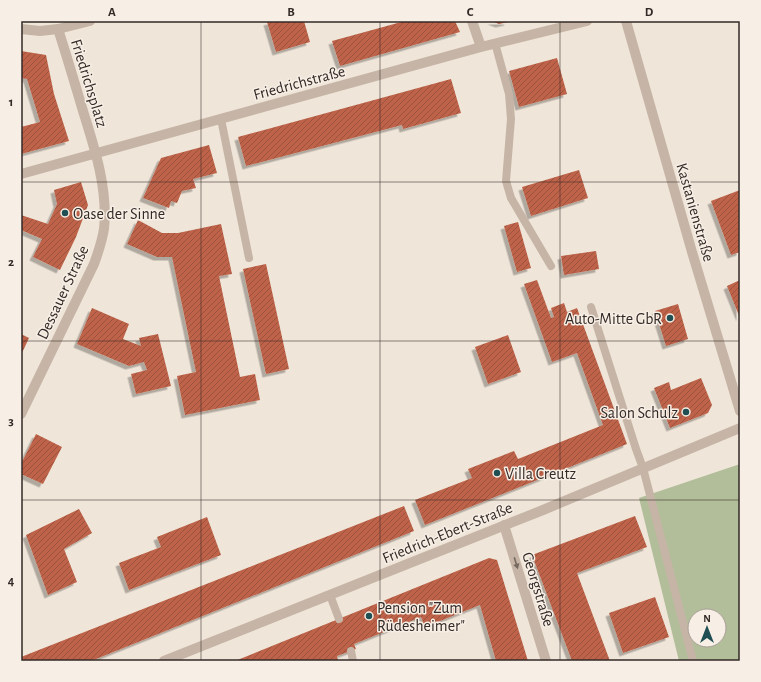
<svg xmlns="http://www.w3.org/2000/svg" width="761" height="682" viewBox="0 0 761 682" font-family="'Alegreya Sans',sans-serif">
  <defs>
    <pattern id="building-hatch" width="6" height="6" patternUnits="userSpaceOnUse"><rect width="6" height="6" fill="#be6449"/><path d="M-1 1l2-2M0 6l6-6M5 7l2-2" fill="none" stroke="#9b533d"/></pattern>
    <filter id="shadow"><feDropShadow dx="-3.5" dy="3.5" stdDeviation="0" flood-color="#0004"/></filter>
  </defs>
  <rect width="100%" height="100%" fill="#efe5d9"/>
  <path fill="#b2bd9a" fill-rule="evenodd" d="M 740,464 L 740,661 L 679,661 L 639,498 ZM 695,616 L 719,616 L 719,640 L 695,640 Z"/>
  <path fill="url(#building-hatch)" filter="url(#shadow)" d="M 271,21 L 304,21 L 310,42 L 276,52 L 267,22 Z
    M 405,21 L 455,21 L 460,32 L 340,66 L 332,41 Z
    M 491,21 L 507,21 L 508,22 L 499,24 Z
    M 21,51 L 46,55 L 54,94 L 69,141 L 21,154 L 21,127 L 40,122 L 27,79 L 21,78 Z
    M 557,58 L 567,94 L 519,107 L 509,71 Z
    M 451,79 L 461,113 L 403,129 L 402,125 L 246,166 L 238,137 Z
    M 209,145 L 217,173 L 193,179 L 196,188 L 182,191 L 177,203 L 171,201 L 169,208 L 143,198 L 161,158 Z
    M 579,170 L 588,198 L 531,216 L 522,187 Z
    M 81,182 L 88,205 L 76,237 L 60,270 L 33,257 L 42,239 L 21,230 L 21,215 L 48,224 L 57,204 L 54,190 Z
    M 740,190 L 740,252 L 731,255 L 711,201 Z
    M 138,220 L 162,233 L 178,233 L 221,224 L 232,274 L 219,276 L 240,377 L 255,374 L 260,400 L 185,415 L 177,376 L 196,372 L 172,257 L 157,257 L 127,244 Z
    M 518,222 L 531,268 L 517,272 L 504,226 Z
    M 596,251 L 599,269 L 564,275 L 561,256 Z
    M 266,264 L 289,369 L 266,374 L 243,269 Z
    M 537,280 L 551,318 L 554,317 L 551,308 L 564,303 L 567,312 L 577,308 L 627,444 L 425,525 L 415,500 L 472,478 L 468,469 L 514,451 L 518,459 L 603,425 L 577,353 L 552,362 L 524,284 Z
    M 740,280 L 740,318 L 727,286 Z
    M 678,304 L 688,339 L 666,346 L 655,311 Z
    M 92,308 L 129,324 L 123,339 L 141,346 L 139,338 L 158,334 L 171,386 L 136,394 L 131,374 L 147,370 L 144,362 L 129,366 L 77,344 Z
    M 21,334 L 29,338 L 21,355 Z
    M 508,335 L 521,372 L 488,384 L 475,347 Z
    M 701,378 L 712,405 L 708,413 L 670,428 L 654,388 L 669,382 L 671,390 Z
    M 36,434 L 62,447 L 43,484 L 21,474 L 21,464 Z
    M 404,506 L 414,531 L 91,661 L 21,661 L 21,657 Z
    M 79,509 L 92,533 L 64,549 L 77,582 L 48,595 L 26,535 Z
    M 635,516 L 647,547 L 577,573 L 610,661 L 572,661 L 532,555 Z
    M 207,517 L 221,555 L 129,590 L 119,563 L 161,547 L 157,537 Z
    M 489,558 L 497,560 L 528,661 L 496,661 L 480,605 L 425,627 L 421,617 L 354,644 L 356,649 L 337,656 L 338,661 L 235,661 Z
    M 655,597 L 669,637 L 623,653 L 609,613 Z"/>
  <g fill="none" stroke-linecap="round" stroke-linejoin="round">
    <path stroke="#c6b5a6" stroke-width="8" d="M 495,43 L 509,94 L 511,119 L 506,181 L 511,198 L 551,266
      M 221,119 L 249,258
      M 591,307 L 636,449 L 643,468 L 693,661
      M 330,595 L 339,619
      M 351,651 L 353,661"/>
    <path stroke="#c6b5a6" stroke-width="10" d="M 472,21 L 481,47
      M 626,21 L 692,252 L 740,411
      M 21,29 L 40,31 L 58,29
      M 21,174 L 481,47 L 587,21
      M 21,414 L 94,264 C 98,253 102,241 104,229 C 108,189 95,149 83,111 C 75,84 67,57 58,29 L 90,21
      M 504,525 L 546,661
      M 164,661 L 543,510 L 740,428"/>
  </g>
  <defs><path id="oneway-solid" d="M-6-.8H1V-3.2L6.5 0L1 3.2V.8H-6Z"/></defs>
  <use fill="#756960" href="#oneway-solid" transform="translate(516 563) rotate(73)"/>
  <path fill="none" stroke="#332a27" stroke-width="1" stroke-opacity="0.55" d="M 201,21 L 201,661M 380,21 L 380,661M 560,21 L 560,661M 21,182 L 740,182M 21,341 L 740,341M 21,500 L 740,500"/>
  <g fill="#1f4f52" stroke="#f7efe5" stroke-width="1.5">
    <circle cx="65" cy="213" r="4"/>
    <circle cx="670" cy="318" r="4"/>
    <circle cx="686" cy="412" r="4"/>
    <circle cx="497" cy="473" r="4"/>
    <circle cx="369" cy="616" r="4"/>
  </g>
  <g text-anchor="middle" stroke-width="3" stroke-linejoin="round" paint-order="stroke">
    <g font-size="16" fill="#332a27" stroke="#f7efe5">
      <text transform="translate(299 82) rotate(-15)" y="6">Friedrichstraße</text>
      <text transform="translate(90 83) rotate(73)" y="6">Friedrichsplatz</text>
      <text transform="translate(696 212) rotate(74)" y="6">Kastanienstraße</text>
      <text transform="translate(62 292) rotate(-65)" y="6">Dessauer Straße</text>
      <text transform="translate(447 532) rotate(-22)" y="6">Friedrich-Ebert-Straße</text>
      <text transform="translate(539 589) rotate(73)" y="6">Georgstraße</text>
    </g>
    <g font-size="16" fill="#332a27" stroke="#f7efe5" text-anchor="start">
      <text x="73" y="219">Oase der Sinne</text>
      <text x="662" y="324" text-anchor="end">Auto-Mitte GbR</text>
      <text x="678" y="418" text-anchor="end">Salon Schulz</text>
      <text x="505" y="479">Villa Creutz</text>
      <text x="377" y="613">Pension "Zum<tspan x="377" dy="18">Rüdesheimer"</tspan></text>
    </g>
  </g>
  <rect width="761" height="682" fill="none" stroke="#f7efe5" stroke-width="44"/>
  <g transform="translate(707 628)"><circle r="19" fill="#f7efe5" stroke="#a9a099"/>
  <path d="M0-3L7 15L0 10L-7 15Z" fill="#1f4f52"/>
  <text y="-6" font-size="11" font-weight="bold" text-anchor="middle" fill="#332a27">N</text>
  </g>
  <rect x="22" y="22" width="717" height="638" fill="none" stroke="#332a27" stroke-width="1.5"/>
  <g font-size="13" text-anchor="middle" font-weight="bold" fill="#332a27">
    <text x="112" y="16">A</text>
    <text x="291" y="16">B</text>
    <text x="470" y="16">C</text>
    <text x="649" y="16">D</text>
    <text x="11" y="106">1</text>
    <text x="11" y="266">2</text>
    <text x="11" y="425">3</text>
    <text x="11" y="585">4</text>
  </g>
</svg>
